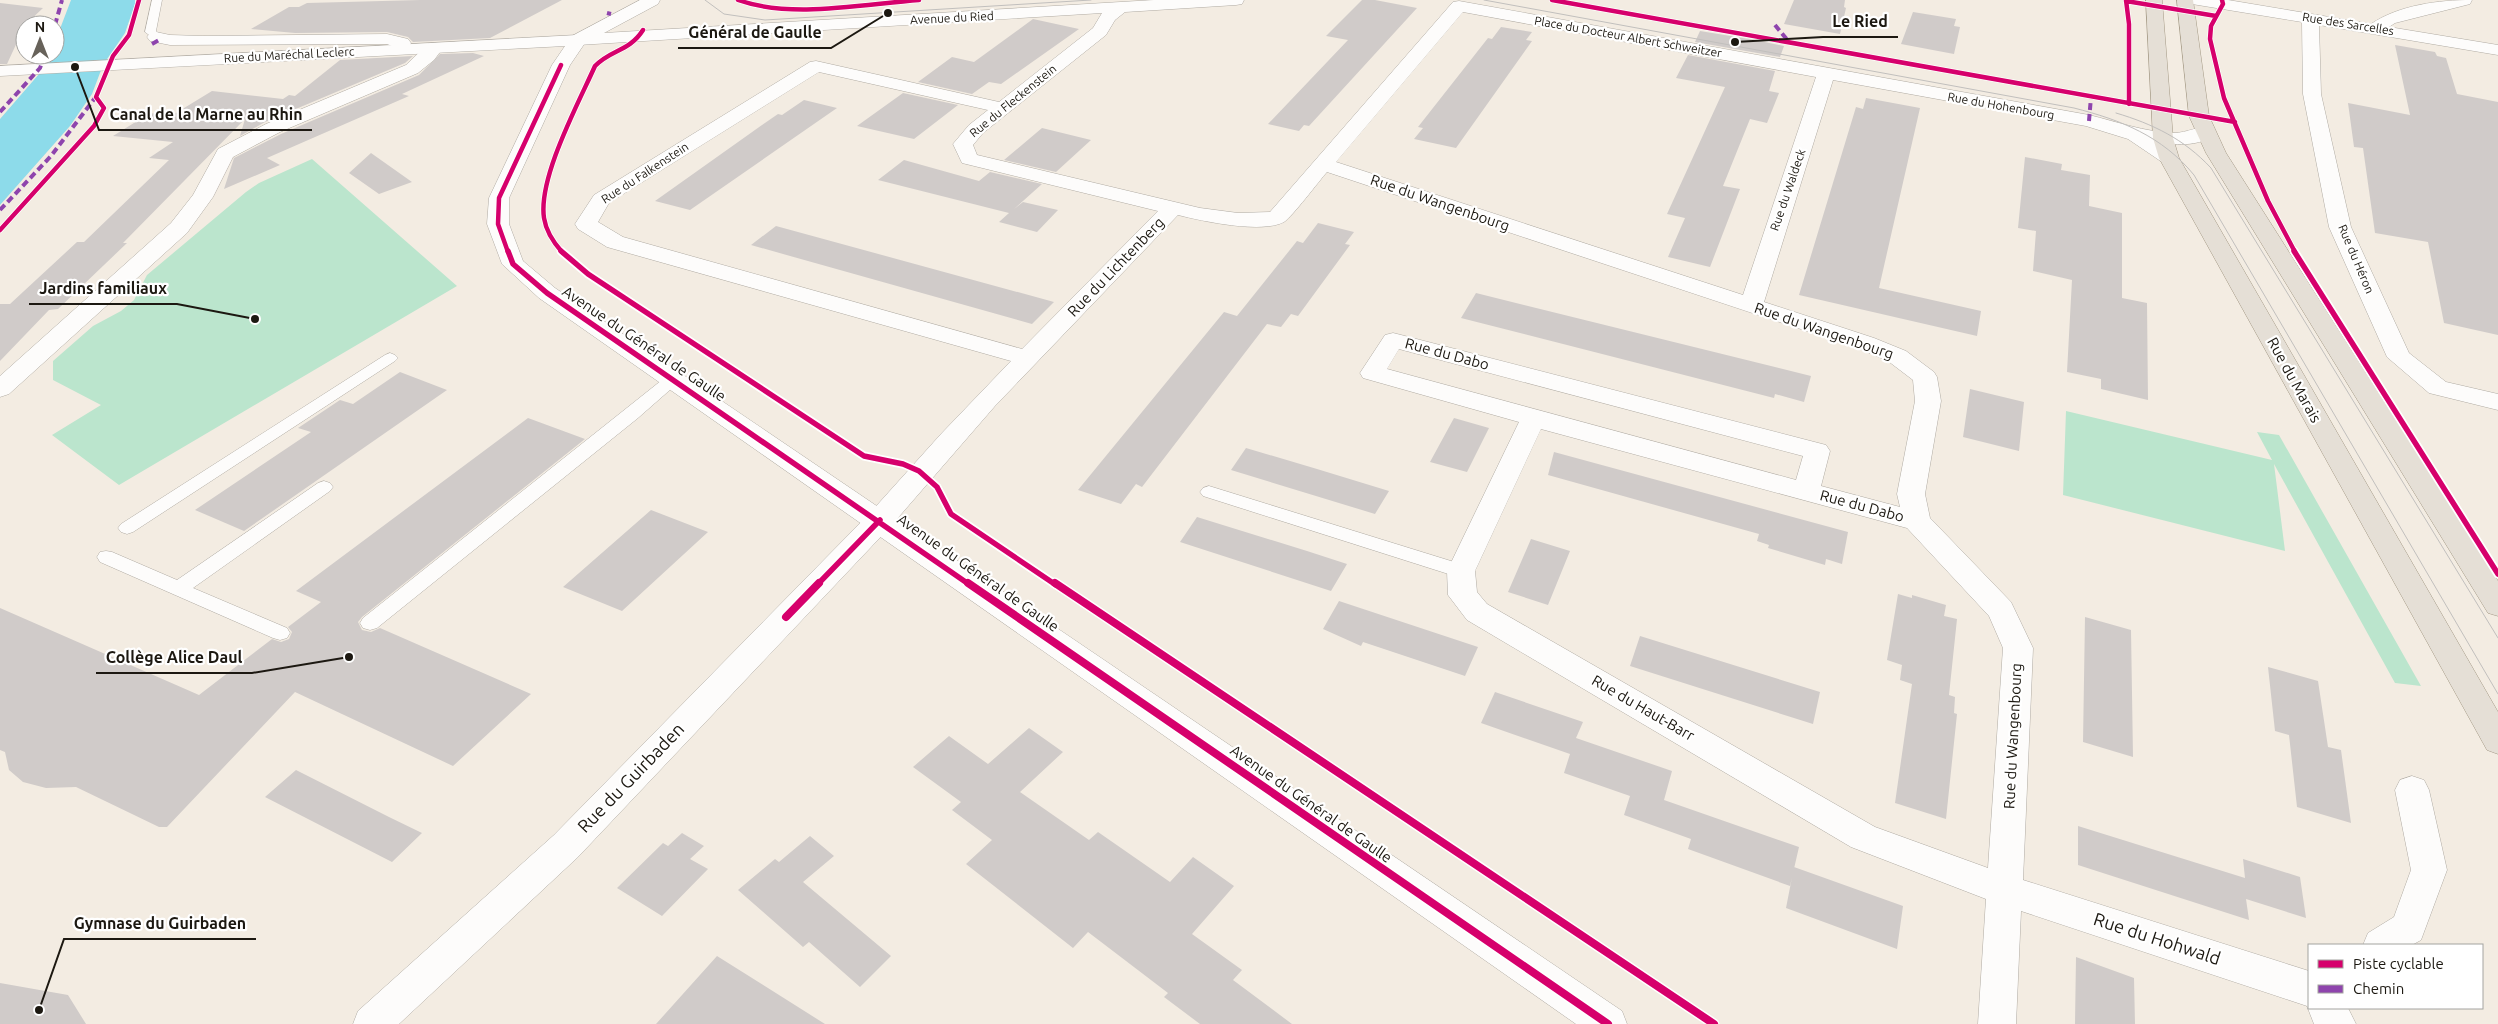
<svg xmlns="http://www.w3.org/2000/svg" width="2498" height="1024" viewBox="0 0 2498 1024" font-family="Ubuntu,sans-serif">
  <rect width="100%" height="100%" fill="#f3ece2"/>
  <path fill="#bbe5cd" d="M 312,159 L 457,286 L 119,485 L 52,435 L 101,405 L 53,380 L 53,361 L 93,326 L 121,311 L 134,300 L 147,275 L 246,192 L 259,183 Z
    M 2066,411 L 2272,460 L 2257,432 L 2279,435 L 2421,686 L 2395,683 L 2274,464 L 2285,551 L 2063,495 Z"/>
  <path fill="#8ddbea" d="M 71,0 L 135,0 L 135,4 L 125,33 L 103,65 L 92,94 L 70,126 L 0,205 L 0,119 L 46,66 L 50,55 L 55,55 L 55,42 Z"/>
  <path fill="#d0cbc9" d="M 420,0 L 562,0 L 490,38 L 413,42 L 408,37 L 387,32 L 295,33 L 251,29 L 289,7 L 299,7 L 307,3 Z
    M 1362,0 L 1375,0 L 1417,8 L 1309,126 L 1304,125 L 1299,131 L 1268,124 L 1348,40 L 1326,36 Z
    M 1794,0 L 1845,0 L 1844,7 L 1846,8 L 1840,34 L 1784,24 Z
    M 0,3 L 43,8 L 25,25 L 7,64 L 0,64 Z
    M 1913,12 L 1956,19 L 1954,26 L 1960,27 L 1954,54 L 1901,44 Z
    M 1033,19 L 1079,29 L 1001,84 L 989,82 L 972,94 L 918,82 L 952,57 L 974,62 Z
    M 1501,27 L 1532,32 L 1526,40 L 1532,41 L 1456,148 L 1414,139 L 1423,128 L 1418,127 L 1488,38 L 1492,39 Z
    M 1700,31 L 1755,40 L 1784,46 L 1780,57 L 1695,42 Z
    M 2395,45 L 2435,52 L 2437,56 L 2446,58 L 2457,94 L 2498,102 L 2498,335 L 2444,323 L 2428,242 L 2375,233 L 2363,148 L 2354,147 L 2348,103 L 2410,115 Z
    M 473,53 L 484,56 L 402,94 L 409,96 L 267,158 L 280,165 L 224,189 L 234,158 L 281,134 L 419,75 L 440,54 Z
    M 1688,55 L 1775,71 L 1769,91 L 1779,93 L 1767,123 L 1750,119 L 1723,186 L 1740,189 L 1710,267 L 1668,257 L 1685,218 L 1667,214 L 1725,87 L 1676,78 Z
    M 413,56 L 405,63 L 265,122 L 240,136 L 245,119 L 123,243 L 127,243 L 58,309 L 49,310 L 0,361 L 0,304 L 10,304 L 77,242 L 84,242 L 169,160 L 149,158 L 173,142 L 113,136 L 150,113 L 171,116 L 212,91 L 283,99 L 289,95 L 295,96 L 340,60 Z
    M 903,93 L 958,105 L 914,139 L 857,126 Z
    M 1866,98 L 1920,108 L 1879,288 L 1981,311 L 1977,336 L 1799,295 L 1856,107 L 1863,109 Z
    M 804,100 L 837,108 L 690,210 L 655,201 L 762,125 L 778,114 L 782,115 Z
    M 1042,128 L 1091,140 L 1056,172 L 1004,160 Z
    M 371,153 L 412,182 L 379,194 L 349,173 Z
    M 2025,157 L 2062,164 L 2061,170 L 2090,175 L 2089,206 L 2122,213 L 2122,298 L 2147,303 L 2148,400 L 2101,389 L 2101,379 L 2067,372 L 2072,280 L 2033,271 L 2036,231 L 2018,228 Z
    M 904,160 L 979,181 L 990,172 L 1042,184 L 1014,209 L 1023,202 L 1058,210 L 1037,232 L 999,222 L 1009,213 L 878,180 Z
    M 1318,223 L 1354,232 L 1345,244 L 1350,245 L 1298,316 L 1291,314 L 1281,327 L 1267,324 L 1142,487 L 1136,484 L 1121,504 L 1078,490 L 1224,312 L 1237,316 L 1297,241 L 1303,243 Z
    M 776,226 L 1054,302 L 1032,324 L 751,245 Z
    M 1476,293 L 1811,376 L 1804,402 L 1775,394 L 1774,398 L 1461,318 Z
    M 400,372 L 447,390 L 244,531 L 195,510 L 311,432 L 298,428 L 340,400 L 353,404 Z
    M 1970,389 L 2024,402 L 2019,451 L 1963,437 Z
    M 528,418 L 585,439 L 362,617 L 358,622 L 362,630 L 371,632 L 380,628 L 531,694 L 453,766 L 295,692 L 167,827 L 159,827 L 76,787 L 46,788 L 23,782 L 9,770 L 5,752 L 0,750 L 0,608 L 199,695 L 272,639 L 281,642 L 289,639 L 292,632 L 288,627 L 321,602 L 296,591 Z
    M 1454,418 L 1489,428 L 1467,472 L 1430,462 Z
    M 1246,448 L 1317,469 L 1389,491 L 1375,514 L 1231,470 Z
    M 1554,452 L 1848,532 L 1842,564 L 1826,559 L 1825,565 L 1768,548 L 1769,545 L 1757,541 L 1759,534 L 1548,475 Z
    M 651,510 L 708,532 L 622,611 L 563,587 Z
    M 1197,517 L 1307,551 L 1347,564 L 1331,591 L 1180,542 Z
    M 1531,539 L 1570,551 L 1548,605 L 1508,592 Z
    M 1898,594 L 1912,598 L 1912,595 L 1946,605 L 1944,616 L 1957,619 L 1949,695 L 1955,697 L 1954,713 L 1957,714 L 1946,819 L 1895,803 L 1912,684 L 1900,680 L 1902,665 L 1887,660 Z
    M 1339,601 L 1478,647 L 1465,676 L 1363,642 L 1361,646 L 1323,629 Z
    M 2085,617 L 2131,630 L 2133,757 L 2083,742 Z
    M 1640,636 L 1820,692 L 1813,724 L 1630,666 Z
    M 2268,667 L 2318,681 L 2328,747 L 2341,750 L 2351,823 L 2297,807 L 2289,735 L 2275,731 Z
    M 1495,692 L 1583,722 L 1576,738 L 1672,771 L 1664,800 L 1799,847 L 1790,886 L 1688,849 L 1691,839 L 1624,815 L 1630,796 L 1564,773 L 1570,754 L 1481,723 Z
    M 1029,728 L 1063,752 L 1020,792 L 1089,840 L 1098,832 L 1170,882 L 1193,857 L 1234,886 L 1192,934 L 1242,970 L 1233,980 L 1292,1024 L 1200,1024 L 1164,997 L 1168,993 L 1088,932 L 1073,948 L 966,864 L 992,840 L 952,810 L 961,802 L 913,767 L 949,736 L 988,764 Z
    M 296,770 L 389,817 L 422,833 L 392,862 L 265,797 Z
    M 2078,826 L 2245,878 L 2243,859 L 2300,877 L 2306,918 L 2246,899 L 2249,920 L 2078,865 Z
    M 682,833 L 704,846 L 690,859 L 708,869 L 662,916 L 617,888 L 663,843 L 668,846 Z
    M 810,836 L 834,856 L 803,882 L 891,956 L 860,987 L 809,942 L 803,947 L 738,890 L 775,859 L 779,862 Z
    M 1794,867 L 1903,906 L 1897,949 L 1786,908 Z
    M 717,956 L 825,1024 L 656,1024 Z
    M 2076,957 L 2134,978 L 2135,1024 L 2075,1024 Z
    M 0,983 L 68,995 L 86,1024 L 0,1024 Z"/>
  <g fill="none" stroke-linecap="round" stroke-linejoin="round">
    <g stroke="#b0aba3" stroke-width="1">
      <path id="service" d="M 152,0 L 162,0 L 156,31 L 162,37 L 156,40 L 145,32 Z
        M 390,353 L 395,355 L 398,358 L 395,361 L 133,532 L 127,534 L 121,532 L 118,528 L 121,524 L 385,355 Z
        M 673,374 L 681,379 L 679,382 L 638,418 L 377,628 L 370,630 L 363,628 L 360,623 L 363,618 L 667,376 Z
        M 324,481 L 330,483 L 333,487 L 330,491 L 193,588 L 287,628 L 290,633 L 287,638 L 280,640 L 273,638 L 100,562 L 97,557 L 100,552 L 106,551 L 112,552 L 177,580 L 318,483 Z
        M 1209,486 L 1467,566 L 1470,571 L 1467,576 L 1461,578 L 1203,496 L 1200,492 L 1203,488 Z"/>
    </g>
    <g stroke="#b0aba3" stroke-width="1">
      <path id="minor" d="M 640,0 L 660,0 L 658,4 L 604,33 L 1154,0 L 1244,0 L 1242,4 L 1236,5 L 1125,12 L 1115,20 L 1106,35 L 983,133 L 973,145 L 977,155 L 1200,208 L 1238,213 L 1270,212 L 1453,2 L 1459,1 L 2089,115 C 2118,122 2144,132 2174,133 C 2187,133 2199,125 2212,128 L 2215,132 C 2204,147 2176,145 2160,143 L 2179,158 L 2176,162 L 2169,164 L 2162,162 L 2128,139 L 2086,126 L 1833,80 L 1764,302 L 1874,338 L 1906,351 L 1934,372 L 1937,377 L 1941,401 L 1925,494 L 1930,518 L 2011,602 L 2033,648 L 2023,880 L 2309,971 L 2309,1008 L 2348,1008 L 2356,1024 L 2314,1024 L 2307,1006 L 2021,911 L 2016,1024 L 1978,1024 L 1986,899 L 1851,847 L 1467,620 L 1448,595 L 1447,571 L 1519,422 L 1363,378 L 1360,373 L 1385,335 L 1393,333 L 1401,335 L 1826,445 L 1830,451 L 1821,486 L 1900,507 L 1897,494 L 1915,401 L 1913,380 L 1888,361 L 1858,348 L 1327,172 C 1319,181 1292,217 1284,222 C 1262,234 1202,221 1178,215 L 995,406 L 890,527 L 578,857 L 399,1024 L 353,1024 L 358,1011 L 554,835 L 870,513 L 941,434 L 1011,361 L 607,247 L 578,229 L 575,224 L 594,195 L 810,62 L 816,61 L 999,102 L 1093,28 L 1102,13 L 578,45 L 572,44 L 569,40 L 572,36 ZM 1463,12 L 1816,77 L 1743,295 L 1336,162 ZM 819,72 L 988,110 L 969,125 L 953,144 L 962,163 L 1158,211 L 1022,349 L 623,237 L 598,222 L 609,203 ZM 1399,349 L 1803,456 L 1796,480 L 1387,369 ZM 1541,429 L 1907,528 L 1989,616 L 2003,648 L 1988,868 L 1875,827 L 1487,604 L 1477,592 L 1475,571 Z
        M 2190,0 L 2228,0 L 2371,24 C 2399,5 2439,0 2472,0 L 2470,4 L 2395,23 L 2389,27 L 2498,45 L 2498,55 L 2319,25 L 2321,94 L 2351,227 L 2409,353 L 2446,382 L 2498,394 L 2498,410 L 2429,393 L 2387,357 L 2329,227 L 2303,94 L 2302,22 L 2198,5 L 2192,4 Z
        M 156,32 L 170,35 L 202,36 L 387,34 L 408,39 L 411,43 L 406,53 L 394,53 L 391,49 L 392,46 L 387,44 L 170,45 L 150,41 L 147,37 L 150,33 Z
        M 434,43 L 440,44 L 443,48 L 434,60 L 418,73 L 280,132 L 233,157 L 213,197 L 187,233 L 9,394 L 0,397 L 0,376 L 171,223 L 193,195 L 218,149 L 266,124 L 406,65 L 428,44 Z
        M 2412,776 L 2424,780 L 2429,790 L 2447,870 L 2421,940 L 2412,945 L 2363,945 L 2368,933 L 2394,917 L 2411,870 L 2395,790 L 2400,780 Z"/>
    </g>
    <g stroke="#b0aba3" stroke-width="1">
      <path id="tertiary" d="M 578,35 L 584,36 L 587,40 L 570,65 L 509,198 L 509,224 L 523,261 L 555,288 L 1622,1011 L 1627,1024 L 1576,1024 L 539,298 L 502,264 L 487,224 L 489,198 L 552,65 L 565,46 L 0,76 L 0,66 Z"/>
    </g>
    <g stroke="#a39884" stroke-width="1">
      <path id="primary" d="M 2146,0 L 2162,0 L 2173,138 L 2179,158 L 2498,712 L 2498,754 L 2487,750 L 2159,158 L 2153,138 Z
        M 2177,0 L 2193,0 L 2209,116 L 2226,153 L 2498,581 L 2498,616 L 2488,613 L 2206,153 L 2189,116 Z"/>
    </g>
    <use href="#service" fill="#fdfcfb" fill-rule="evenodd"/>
    <use href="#minor" fill="#fdfcfb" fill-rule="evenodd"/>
    <use href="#tertiary" fill="#fdfcfb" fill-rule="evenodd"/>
    <use href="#primary" fill="#e5dfd6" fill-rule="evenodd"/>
    <path stroke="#c1bfbd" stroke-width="1" d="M 705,0 L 724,14 L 765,20 L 1091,0
      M 1484,0 L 2074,108 C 2121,120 2162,136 2194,175 L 2498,694
      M 2116,113 C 2153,124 2184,139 2211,168 L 2498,638"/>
    <path stroke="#8e44ad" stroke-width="4" stroke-dasharray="7 4" stroke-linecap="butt" d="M 607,13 L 611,14
      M 55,25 L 62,0
      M 1775,25 L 1789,42
      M 152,44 L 161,39
      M 0,112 L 40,68 L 45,55
      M 2089,121 L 2091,97
      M 0,210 L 51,156 L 98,94"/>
    <g stroke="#fff" stroke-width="6">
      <path id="cycleway-far2" d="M 738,0 C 791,19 864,4 919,0
        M 1552,0 L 2235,122
        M 2126,0 L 2129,24 L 2129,104
        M 2222,0 L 2223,4 L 2211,26 L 2210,39 L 2224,98 L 2268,201 L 2295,252
        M 2126,1 L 2216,16
        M 0,230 L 94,126 L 104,108 L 96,97 L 113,56 L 129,35 L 139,0
        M 508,252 L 498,224 L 499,198 L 561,65
        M 562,252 C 554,243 546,231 544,218 C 538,178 578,104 595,66 C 611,49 629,52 643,30"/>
    </g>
    <g stroke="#fff" stroke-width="9">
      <path id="cycleway-far1" d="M 508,251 L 513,264 L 547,293 L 970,585
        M 561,251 L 588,274 L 864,456 L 903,464 L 919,471 L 937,487 L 951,514 L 1056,585
        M 2294,251 L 2498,574
        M 817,585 L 880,520"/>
    </g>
    <g stroke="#fff" stroke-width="11">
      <path id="cycleway" d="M 968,583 L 1608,1024
        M 1055,583 L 1714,1024
        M 786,617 L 819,583"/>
    </g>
    <use href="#cycleway-far2" stroke="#d6006c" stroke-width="4.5"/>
    <use href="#cycleway-far1" stroke="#d6006c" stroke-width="5.5"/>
    <use href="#cycleway" stroke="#d6006c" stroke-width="8"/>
  </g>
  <g text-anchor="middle" stroke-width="4.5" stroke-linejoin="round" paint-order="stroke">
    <g font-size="12" fill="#1c1811" stroke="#fff">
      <text transform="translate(952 18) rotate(-3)" y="4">Avenue du Ried</text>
      <text transform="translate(2348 24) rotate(9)" y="4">Rue des Sarcelles</text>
      <text transform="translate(1628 37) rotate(10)" y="4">Place du Docteur Albert Schweitzer</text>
      <text transform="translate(289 55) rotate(-3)" y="4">Rue du Maréchal Leclerc</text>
      <text transform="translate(1013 101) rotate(-39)" y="4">Rue du Fleckenstein</text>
      <text transform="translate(2001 106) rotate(10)" y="4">Rue du Hohenbourg</text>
      <text transform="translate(645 173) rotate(-33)" y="4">Rue du Falkenstein</text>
      <text transform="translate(1788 190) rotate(-71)" y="4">Rue du Waldeck</text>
      <text transform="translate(2356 259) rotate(67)" y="4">Rue du Héron</text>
    </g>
    <g font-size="15" fill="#1c1811" stroke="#fff">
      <text transform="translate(1440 203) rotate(19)" y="5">Rue du Wangenbourg</text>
      <text transform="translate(1116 267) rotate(-46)" y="5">Rue du Lichtenberg</text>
      <text transform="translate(1824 331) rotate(19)" y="5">Rue du Wangenbourg</text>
      <text transform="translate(644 344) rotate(34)" y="5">Avenue du Général de Gaulle</text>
      <text transform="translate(1447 354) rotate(15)" y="5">Rue du Dabo</text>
      <text transform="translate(2294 380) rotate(61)" y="5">Rue du Marais</text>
      <text transform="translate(1862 506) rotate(15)" y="5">Rue du Dabo</text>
      <text transform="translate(978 573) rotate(35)" y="5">Avenue du Général de Gaulle</text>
      <text transform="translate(1643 708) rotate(30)" y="5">Rue du Haut-Barr</text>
      <text transform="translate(2013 736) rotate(-87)" y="5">Rue du Wangenbourg</text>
      <text transform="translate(1311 804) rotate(35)" y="5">Avenue du Général de Gaulle</text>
    </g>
    <g font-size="18" fill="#1c1811" stroke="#fff">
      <text transform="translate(631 778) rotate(-46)" y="6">Rue du Guirbaden</text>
      <text transform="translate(2157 939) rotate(18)" y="6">Rue du Hohwald</text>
    </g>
  </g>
  <path fill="none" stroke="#1c1811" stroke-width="2" d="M1735 42L1823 37H1898M888 13L831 48H678M75 67L99 130H312M255 319L177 304H29M349 657L252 673H96M39 1010L64 939H256"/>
  <g fill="#1c1811" stroke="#fff" stroke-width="2">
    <circle cx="1735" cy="42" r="5"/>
    <circle cx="888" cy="13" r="5"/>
    <circle cx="75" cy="67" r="5"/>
    <circle cx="255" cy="319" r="5"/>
    <circle cx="349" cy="657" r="5"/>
    <circle cx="39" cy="1010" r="5"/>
  </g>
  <g font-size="16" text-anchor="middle" font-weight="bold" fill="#1c1811" stroke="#fff" stroke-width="4.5" stroke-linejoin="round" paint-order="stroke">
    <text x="1860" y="27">Le Ried</text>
    <text x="755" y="38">Général de Gaulle</text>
    <text x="206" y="120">Canal de la Marne au Rhin</text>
    <text x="103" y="294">Jardins familiaux</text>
    <text x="174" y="663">Collège Alice Daul</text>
    <text x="160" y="929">Gymnase du Guirbaden</text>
  </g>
  <rect x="2308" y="944" width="175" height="65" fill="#ffffff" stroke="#a4a3a0"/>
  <rect x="2318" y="960" width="25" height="8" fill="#d6006c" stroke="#a4a3a0"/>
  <text x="2353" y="969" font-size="15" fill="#1c1811">Piste cyclable</text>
  <rect x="2318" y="985" width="25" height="8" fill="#8e44ad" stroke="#a4a3a0"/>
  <text x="2353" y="994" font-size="15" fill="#1c1811">Chemin</text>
  <g transform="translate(40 40)"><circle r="24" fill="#ffffff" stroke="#a4a3a0"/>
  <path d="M0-4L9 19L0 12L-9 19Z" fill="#67625a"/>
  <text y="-8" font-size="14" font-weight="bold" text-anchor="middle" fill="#1c1811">N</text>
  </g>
</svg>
